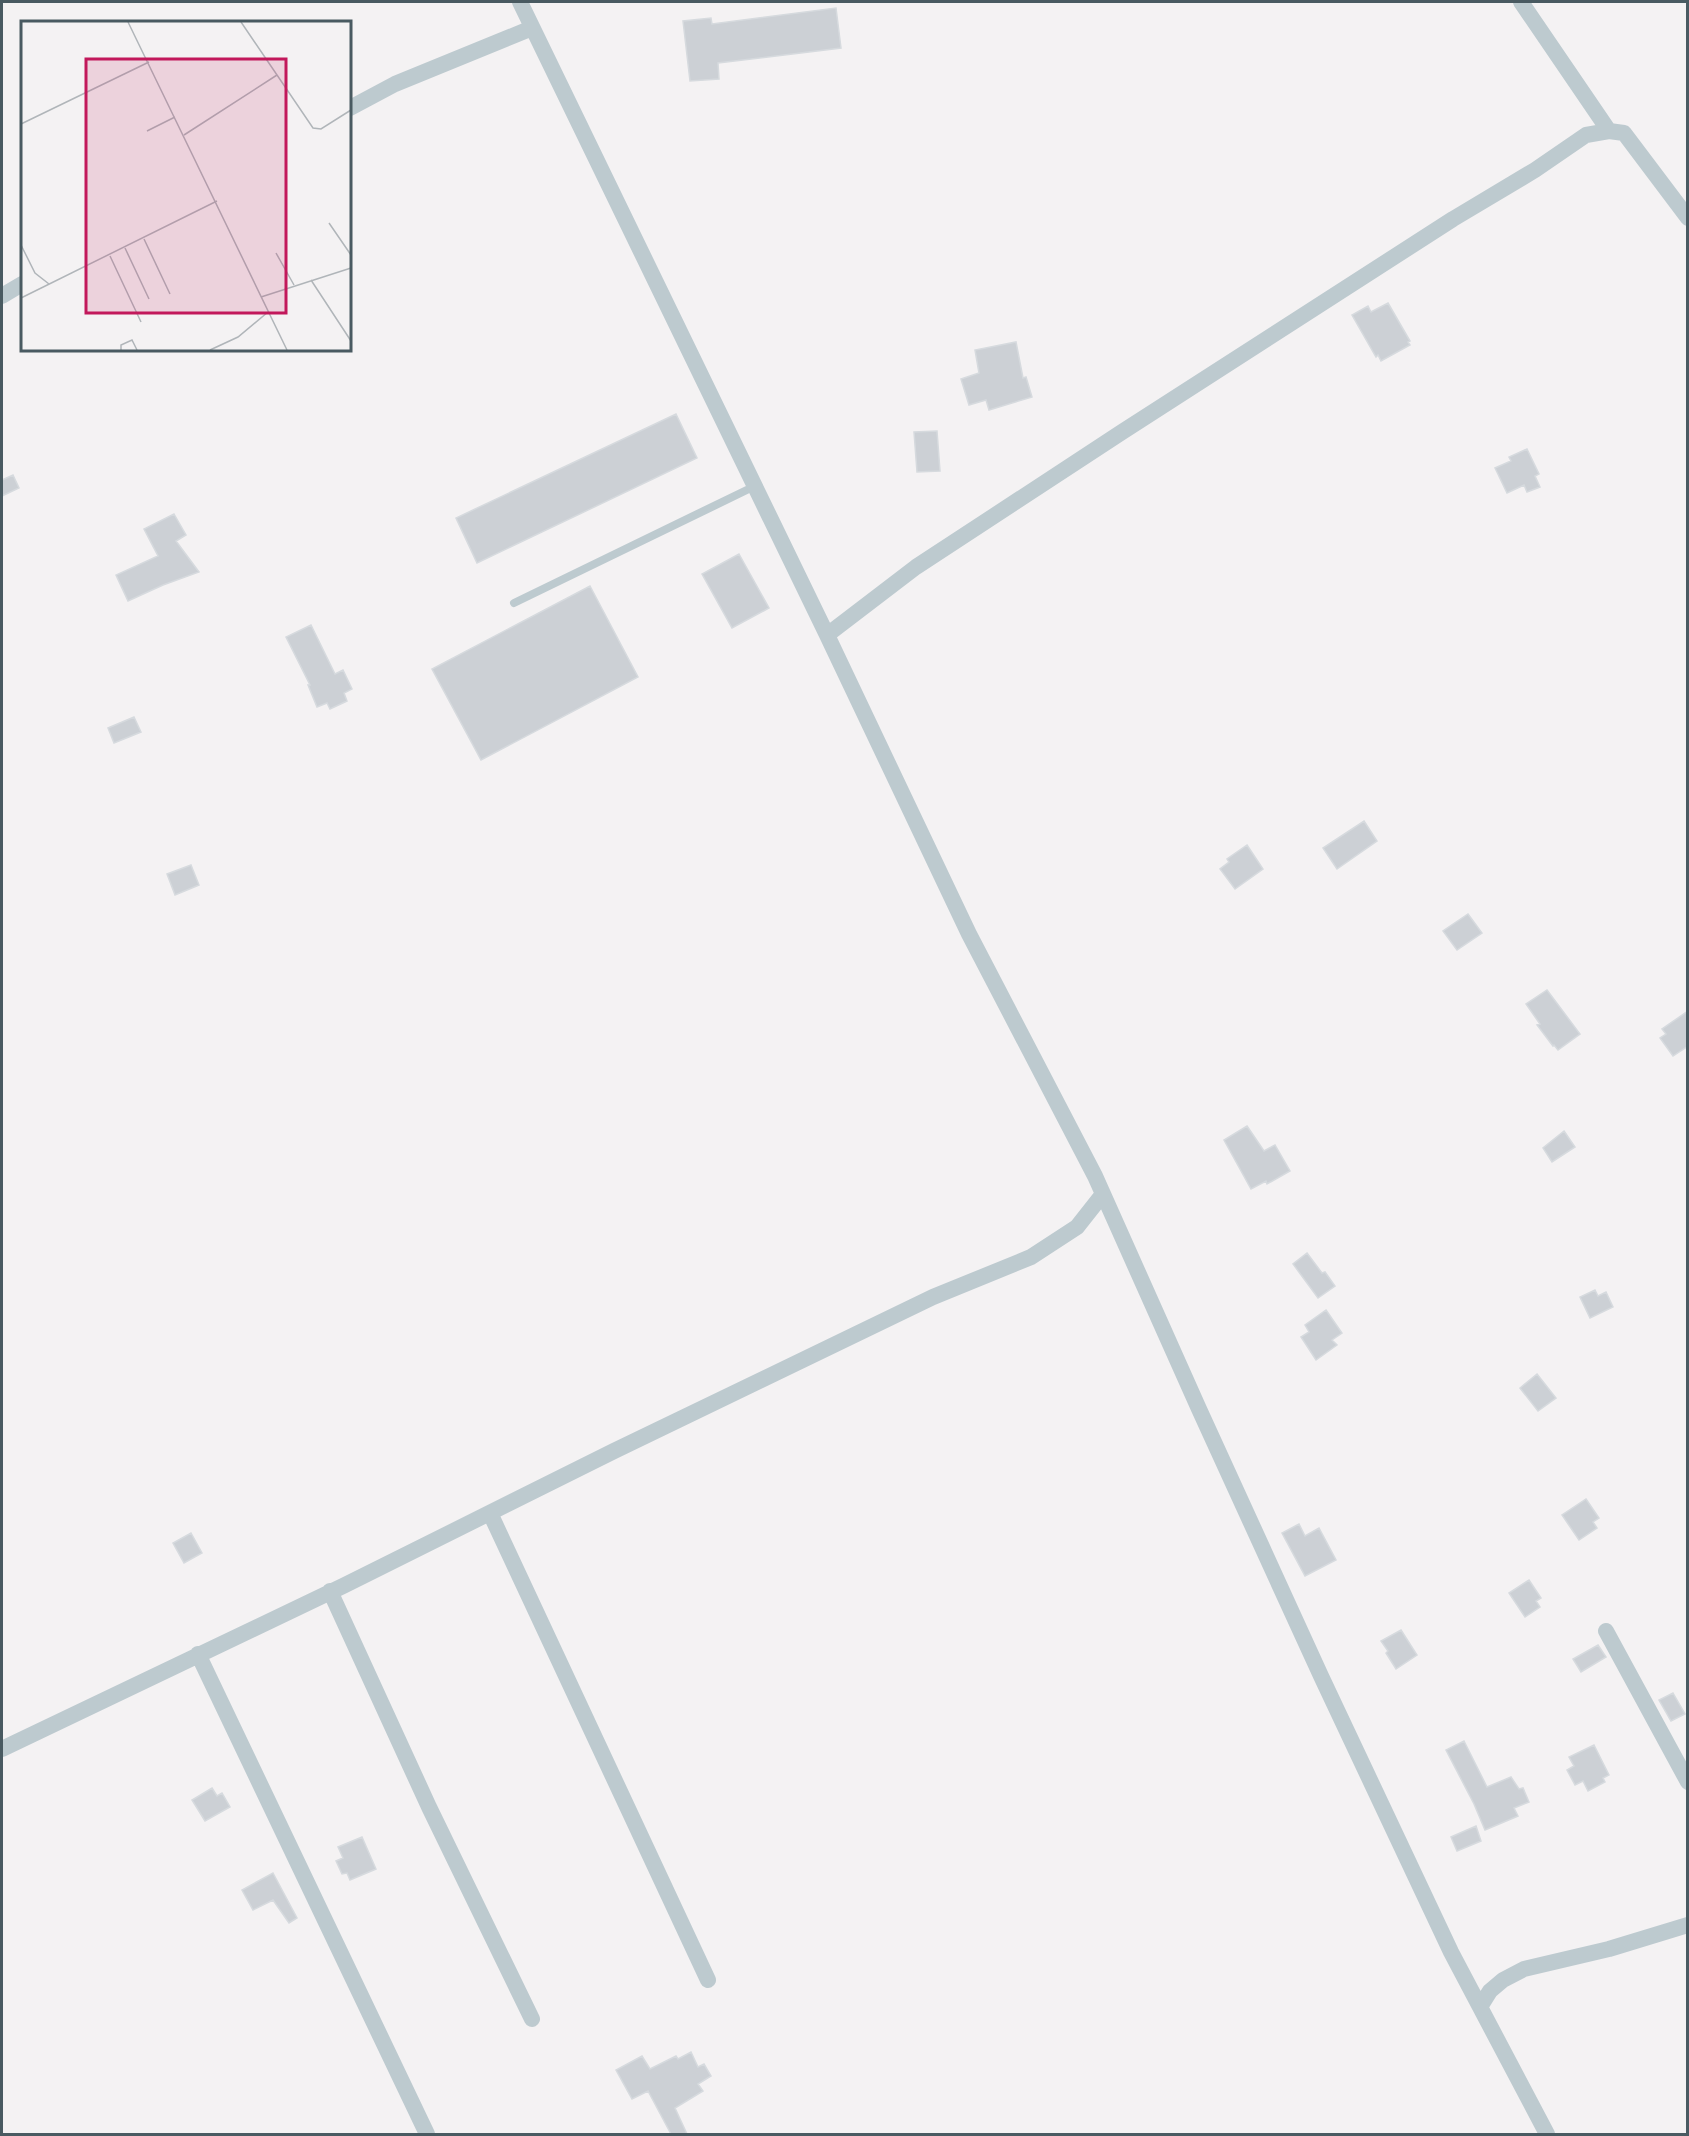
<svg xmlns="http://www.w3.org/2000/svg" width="1689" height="2136" viewBox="0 0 1689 2136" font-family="'Open Sans',sans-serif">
  <rect width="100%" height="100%" fill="#f4f2f3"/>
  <path fill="#ccd0d5" stroke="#d6dade" stroke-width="1.5" d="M 836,8 L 841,48 L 718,63 L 719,79 L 690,81 L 683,21 L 711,18 L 712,24 Z
    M 1388,303 L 1410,341 L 1408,342 L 1410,345 L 1381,361 L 1378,355 L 1376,357 L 1352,315 L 1368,306 L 1371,312 Z
    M 1016,342 L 1023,378 L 1026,377 L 1032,397 L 989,410 L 986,400 L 969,405 L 961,379 L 979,373 L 975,350 Z
    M 676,414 L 697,458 L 477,563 L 456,518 Z
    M 937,431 L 940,471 L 917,472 L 914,432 Z
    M 1527,449 L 1539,474 L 1535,476 L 1540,487 L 1527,492 L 1524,485 L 1507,493 L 1495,468 L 1511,461 L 1509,457 Z
    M 13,475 L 19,488 L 2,496 L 2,480 Z
    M 174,514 L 186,535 L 176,541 L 199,572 L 163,585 L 128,601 L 116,575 L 158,556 L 144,529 Z
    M 739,554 L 769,608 L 732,628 L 702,574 Z
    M 590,586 L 638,677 L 481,760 L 432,669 Z
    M 311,625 L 335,674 L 343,670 L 352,689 L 344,693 L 347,701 L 330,709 L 327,703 L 317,707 L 308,685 L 310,685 L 286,637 Z
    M 134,717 L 141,732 L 114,743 L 108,728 Z
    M 1364,821 L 1377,841 L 1337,869 L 1323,848 Z
    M 1247,845 L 1263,869 L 1235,889 L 1220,869 L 1229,862 L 1227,859 Z
    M 191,865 L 199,885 L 175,895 L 167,874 Z
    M 1468,914 L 1482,933 L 1457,950 L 1443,931 Z
    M 1547,990 L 1580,1034 L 1558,1050 L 1554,1045 L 1553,1046 L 1537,1025 L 1540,1024 L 1526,1004 Z
    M 1688,1011 L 1688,1046 L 1673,1056 L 1660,1038 L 1666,1034 L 1662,1029 Z
    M 1247,1126 L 1264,1151 L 1275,1145 L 1290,1171 L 1267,1184 L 1266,1181 L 1251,1189 L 1224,1140 Z
    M 1564,1131 L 1575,1147 L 1552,1162 L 1543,1148 Z
    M 1307,1253 L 1322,1273 L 1325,1272 L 1335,1286 L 1318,1298 L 1293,1264 Z
    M 1595,1290 L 1598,1296 L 1606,1292 L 1613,1307 L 1590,1318 L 1580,1297 Z
    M 1326,1310 L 1342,1333 L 1332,1340 L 1337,1345 L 1316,1360 L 1301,1337 L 1309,1332 L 1305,1325 Z
    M 1537,1374 L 1556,1398 L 1538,1411 L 1520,1388 Z
    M 1586,1499 L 1599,1518 L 1593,1522 L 1597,1528 L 1579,1540 L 1562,1515 Z
    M 1299,1524 L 1305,1536 L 1319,1528 L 1336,1560 L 1305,1576 L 1282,1533 Z
    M 191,1533 L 202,1553 L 184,1563 L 173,1543 Z
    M 1529,1580 L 1541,1598 L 1536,1601 L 1540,1607 L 1525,1617 L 1509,1593 Z
    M 1401,1630 L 1417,1655 L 1396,1669 L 1386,1653 L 1388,1651 L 1381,1641 Z
    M 1598,1645 L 1606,1657 L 1581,1672 L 1573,1659 Z
    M 1673,1693 L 1685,1714 L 1671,1721 L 1659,1700 Z
    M 1464,1741 L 1487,1787 L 1511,1777 L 1519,1789 L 1523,1788 L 1529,1802 L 1514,1808 L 1518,1816 L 1485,1830 L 1474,1804 L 1446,1750 Z
    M 1594,1745 L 1609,1775 L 1603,1778 L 1605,1782 L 1588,1791 L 1583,1781 L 1575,1785 L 1567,1770 L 1574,1766 L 1569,1757 Z
    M 212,1788 L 217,1796 L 222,1793 L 230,1807 L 205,1821 L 192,1800 Z
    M 1476,1826 L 1481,1841 L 1457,1851 L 1451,1837 Z
    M 362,1837 L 376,1869 L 350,1880 L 347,1873 L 342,1874 L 336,1861 L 343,1858 L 338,1847 Z
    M 273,1873 L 297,1918 L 289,1923 L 273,1900 L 253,1910 L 242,1890 Z
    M 691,2052 L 698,2067 L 704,2064 L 711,2076 L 698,2084 L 703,2091 L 675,2108 L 687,2134 L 671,2134 L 648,2091 L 632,2099 L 616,2070 L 642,2056 L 650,2069 L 676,2056 L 678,2059 Z"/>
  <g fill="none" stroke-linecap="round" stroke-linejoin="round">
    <path stroke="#bdcacf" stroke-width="8" d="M 514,603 L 755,486"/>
    <path stroke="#bdcacf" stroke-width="16" d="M 520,2 L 827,635 L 969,934 L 1095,1176 L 1199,1409 L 1321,1676 L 1451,1952 L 1547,2134
      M 1521,2 L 1609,131
      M 350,108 L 395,84 L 532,28
      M 2,296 L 22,284
      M 827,635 L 916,567 L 1122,432 L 1453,219 L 1535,170 L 1586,135 L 1609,131 L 1624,133 L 1688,218
      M 490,1513 L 708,1980
      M 330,1591 L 429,1807 L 532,2019
      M 1606,1631 L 1688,1782
      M 198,1654 L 427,2134
      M 2,1749 L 343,1586 L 614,1451 L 933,1297 L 1031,1257 L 1077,1227 L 1103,1194
      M 1480,2007 L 1490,1991 L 1503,1980 L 1524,1969 L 1609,1949 L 1688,1925"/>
  </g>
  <g transform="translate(21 21)">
    <rect width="330" height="330" fill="#f4f2f3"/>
    <path fill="none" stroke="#b0b5b9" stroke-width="1.5" d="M 107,1 L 266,329M 220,1 L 292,107 L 300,108 L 330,89M 0,103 L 128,41M 126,110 L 154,96M 163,114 L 256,54M 308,202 L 330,234M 123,218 L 149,273M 0,224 L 14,252 L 28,263M 104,227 L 128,278M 255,232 L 273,264M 89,235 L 120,301M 290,259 L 330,320M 240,276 L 330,247M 0,277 L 196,180M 100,329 L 100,324 L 111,319 L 116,329M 189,329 L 217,316 L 247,291"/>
    <path fill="#c2185b" fill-opacity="0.15" stroke="#c2185b" stroke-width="3" d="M 65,38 L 265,38 L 265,292 L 65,292 Z"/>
    <rect width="330" height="330" fill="none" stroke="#495a61" stroke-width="3"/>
  </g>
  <rect width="1689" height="2136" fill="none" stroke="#495a61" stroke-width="6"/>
</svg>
